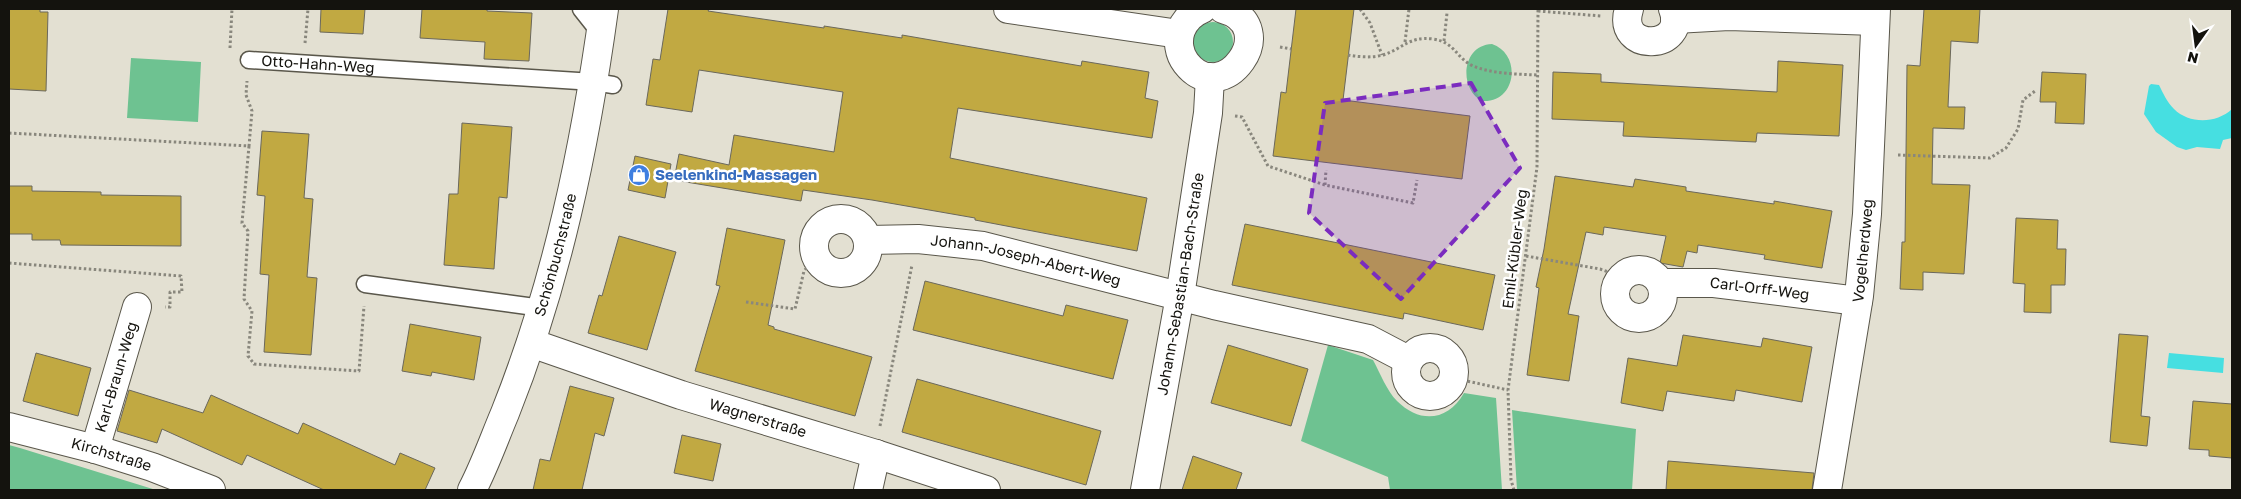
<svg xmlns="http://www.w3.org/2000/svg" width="2241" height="499" viewBox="0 0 2241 499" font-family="'Golos Text',sans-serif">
  <rect width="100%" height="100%" fill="#e3e0d2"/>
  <path fill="#6ec291" d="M1193 42a20 20 0 1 1 40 0a20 20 0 1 1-40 0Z
    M 1492,44 C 1522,54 1517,103 1482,101 C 1458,88 1462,45 1492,44 Z
    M 131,58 L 201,62 L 198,122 L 127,118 Z
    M 1328,345 L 1373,360 C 1380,373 1387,391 1397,401 C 1420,424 1448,421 1464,393 L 1496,398 L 1502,490 L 1390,490 L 1388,477 L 1301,441 Z
    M 1512,410 L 1636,429 L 1632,490 L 1517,490 Z
    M 9,445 L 20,448 L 156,490 L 9,490 Z"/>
  <path fill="#46dfe1" d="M 2151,84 L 2159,85 C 2163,93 2167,102 2174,109 C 2189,124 2216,124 2232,109 L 2232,138 L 2223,140 L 2220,149 L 2197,147 L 2186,150 L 2177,147 L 2156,132 L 2144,114 L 2149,86 Z
    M 2169,353 L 2224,358 L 2223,373 L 2167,368 Z"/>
  <path fill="#c1a942" stroke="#6b685c" d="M 9,9 L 40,9 L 40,12 L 48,12 L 46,91 L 9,89 Z
    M 321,9 L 365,9 L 363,34 L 320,32 Z
    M 422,9 L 487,9 L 487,11 L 532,13 L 529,61 L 484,59 L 485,42 L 420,38 Z
    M 668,9 L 709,9 L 708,11 L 824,28 L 824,26 L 902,38 L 902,35 L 1081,66 L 1082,61 L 1149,72 L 1145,98 L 1158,101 L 1152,138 L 958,108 L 950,158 L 1147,198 L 1137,251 L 975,220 L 975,218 L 872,200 L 803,190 L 801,201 L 674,180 L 679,154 L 729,165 L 734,135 L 834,152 L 843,92 L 699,70 L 692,112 L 646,105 L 653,59 L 660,60 Z
    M 1296,9 L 1354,9 L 1343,100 L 1470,116 L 1462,179 L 1273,156 L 1281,92 L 1286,93 Z
    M 1924,9 L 1980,9 L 1978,43 L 1951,41 L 1948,107 L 1965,107 L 1964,129 L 1933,128 L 1932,184 L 1970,185 L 1964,274 L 1923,272 L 1923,290 L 1900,289 L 1902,242 L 1905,242 L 1907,65 L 1920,66 Z
    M 1778,61 L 1843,65 L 1839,136 L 1757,133 L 1756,142 L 1623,136 L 1624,122 L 1552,119 L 1553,72 L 1601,74 L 1601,82 L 1777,92 Z
    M 2042,72 L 2086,74 L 2084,124 L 2055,123 L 2056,102 L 2040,102 Z
    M 462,123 L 512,127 L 507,198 L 499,197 L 494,269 L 444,265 L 449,194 L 458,194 Z
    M 262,131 L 309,134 L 304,198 L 313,199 L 307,277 L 317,278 L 311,355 L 264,352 L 269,275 L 260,274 L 265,196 L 257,195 Z
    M 635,156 L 671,164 L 665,198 L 628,190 Z
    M 1555,176 L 1633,187 L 1635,179 L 1686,187 L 1686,191 L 1774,204 L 1774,201 L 1832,211 L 1822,268 L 1764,259 L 1765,255 L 1698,245 L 1697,253 L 1687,251 L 1683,267 L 1660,263 L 1666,236 L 1604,227 L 1603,235 L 1586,232 L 1568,314 L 1579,316 L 1569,381 L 1527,375 L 1539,288 L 1536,287 L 1544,249 Z
    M 9,186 L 32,186 L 32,191 L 101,192 L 101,195 L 181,196 L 181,246 L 61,245 L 60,240 L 32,240 L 32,234 L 9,234 Z
    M 2016,218 L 2058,220 L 2057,249 L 2066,249 L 2065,285 L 2051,285 L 2051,313 L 2024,312 L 2025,284 L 2013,283 Z
    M 1245,224 L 1495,275 L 1483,330 L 1404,313 L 1403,319 L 1232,285 Z
    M 727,228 L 785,240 L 768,325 L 774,327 L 774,329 L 872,357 L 855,416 L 695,371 L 720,286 L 716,285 Z
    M 619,236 L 676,252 L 647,350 L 588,333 L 599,295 L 602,296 Z
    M 925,281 L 1063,316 L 1066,305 L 1128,320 L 1113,379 L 913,330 Z
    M 410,324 L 481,337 L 474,380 L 432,372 L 431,376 L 402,371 Z
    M 2119,334 L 2148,336 L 2141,416 L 2150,417 L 2147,446 L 2110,442 Z
    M 1683,335 L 1761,347 L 1763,338 L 1812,347 L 1802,402 L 1736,390 L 1734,401 L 1667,391 L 1663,411 L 1621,403 L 1628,358 L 1677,366 Z
    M 1228,345 L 1308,369 L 1291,426 L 1211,403 Z
    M 36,353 L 91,368 L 78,416 L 23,401 Z
    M 917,379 L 1101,431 L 1086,485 L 902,432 Z
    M 570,386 L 614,398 L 604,436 L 595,433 L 582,490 L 533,490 L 540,459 L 550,461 Z
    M 129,390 L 203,413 L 211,395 L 298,434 L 303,423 L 395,465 L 400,453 L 435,468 L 425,490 L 324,490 L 247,455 L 242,465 L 162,429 L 157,443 L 117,431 Z
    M 2193,401 L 2232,404 L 2232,458 L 2209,456 L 2209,450 L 2189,449 Z
    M 682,435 L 721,444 L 713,481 L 674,473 Z
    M 1193,456 L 1242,473 L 1236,490 L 1182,490 Z
    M 1668,461 L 1814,473 L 1812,490 L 1666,490 Z"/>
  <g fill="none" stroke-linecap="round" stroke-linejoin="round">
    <g stroke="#5a574b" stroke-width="19">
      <g id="lane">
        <path d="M 581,9 L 600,33"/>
        <path id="s1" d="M 249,60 L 594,82 L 613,85"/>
        <path d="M 365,284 L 542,308"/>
      </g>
    </g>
    <g stroke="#5a574b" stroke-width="30">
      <g id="street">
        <path d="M 1008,9 L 1179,34"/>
        <path d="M 1202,9 C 1192,13 1185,20 1181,30 C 1177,41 1179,54 1186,63 C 1223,111 1284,26 1223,9"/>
        <path d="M 1629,9 C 1615,54 1689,50 1673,9"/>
        <path d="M 1675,19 L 1729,16 L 1875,21"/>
        <circle cx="841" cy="246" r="27"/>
        <path id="s2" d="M 868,240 L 918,239 L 983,246 L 1214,305 L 1368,339 L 1408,360"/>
        <circle cx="1639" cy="294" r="24"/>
        <path id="s3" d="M 1661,283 L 1714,283 L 1858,301"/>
        <path id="s4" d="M 531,343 L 681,395 L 876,454 L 986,490"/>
        <circle cx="1430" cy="372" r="24"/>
        <path id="s5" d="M 9,427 L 95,449 L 152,467 L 211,490"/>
        <path id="s6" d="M 95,449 L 137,307"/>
        <path id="s7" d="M 472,490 C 485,465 494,439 505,413 C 557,283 585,147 604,9"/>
        <path d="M 868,490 L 876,454"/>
        <path id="s8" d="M 1145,490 L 1180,296 L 1208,113 L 1210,77"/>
        <path id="s9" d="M 1827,490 L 1859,296 L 1867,214 L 1876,9"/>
      </g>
    </g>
    <path stroke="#89877d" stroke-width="3" stroke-dasharray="2.5 2.5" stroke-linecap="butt" d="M 1360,9 L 1370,23 L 1382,55
      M 1538,11 L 1601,16
      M 1444,41 L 1447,13
      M 1405,42 L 1409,9
      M 305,43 L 308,9
      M 1280,47 L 1291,49
      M 230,48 L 232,9
      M 1348,55 C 1359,57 1372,58 1383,55 C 1403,49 1408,36 1433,39 C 1455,42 1456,58 1473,66 C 1493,74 1516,74 1537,75
      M 1235,116 L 1242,117 L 1268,166 L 1325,185 L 1413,203 L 1417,180
      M 9,133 L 249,146 L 252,111 L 246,95 L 247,81
      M 249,146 L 242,223 L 248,231 L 244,299 L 252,311 L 248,356 L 254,364 L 359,371 L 364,306
      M 1898,155 L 1990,158 L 2006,148 L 2018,129 L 2023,100 L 2035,91
      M 1325,185 L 1326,170
      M 1526,256 L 1600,269 L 1622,277
      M 9,263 L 181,276 L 182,292 L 170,292 L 170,307 L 165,307
      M 746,302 L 795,309 L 804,271 L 816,256
      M 1453,378 L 1508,390
      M 880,426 L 912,265
      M 1514,490 L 1511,480 L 1508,390 L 1537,167 L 1538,9"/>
    <use href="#lane" stroke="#fff" stroke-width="16"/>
    <use href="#street" stroke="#fff" stroke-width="28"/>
  </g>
  <path fill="#7b2cbf" fill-opacity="0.2" stroke="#7b2cbf" stroke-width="4" stroke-dasharray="10 6" stroke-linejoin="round" d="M 1471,83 L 1520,168 L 1401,299 L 1309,213 L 1325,103 Z"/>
  <defs>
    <g id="shop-disc" transform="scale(1.125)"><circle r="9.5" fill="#3f7fe0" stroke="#fff"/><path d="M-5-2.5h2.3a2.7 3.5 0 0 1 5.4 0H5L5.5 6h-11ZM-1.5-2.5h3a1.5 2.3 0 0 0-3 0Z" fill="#fff"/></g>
  </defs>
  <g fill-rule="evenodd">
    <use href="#shop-disc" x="639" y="175"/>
  </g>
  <g text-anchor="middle" stroke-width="5" stroke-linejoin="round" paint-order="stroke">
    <g font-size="15" fill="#14130e" stroke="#fff">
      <text dy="5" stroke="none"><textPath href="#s1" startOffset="69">Otto-Hahn-Weg</textPath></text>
      <text transform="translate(1515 249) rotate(-83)" y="5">Emil-Kübler-Weg</text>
      <text dy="5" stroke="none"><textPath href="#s9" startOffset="242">Vogelherdweg</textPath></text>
      <text dy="5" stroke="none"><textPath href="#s7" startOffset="250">Schönbuchstraße</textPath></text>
      <text dy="5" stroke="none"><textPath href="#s2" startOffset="160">Johann-Joseph-Abert-Weg</textPath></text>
      <text dy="5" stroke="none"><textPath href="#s8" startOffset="209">Johann-Sebastian-Bach-Straße</textPath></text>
      <text dy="5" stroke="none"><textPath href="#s3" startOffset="99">Carl-Orff-Weg</textPath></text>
      <text dy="5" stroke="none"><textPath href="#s6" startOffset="75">Karl-Braun-Weg</textPath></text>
      <text dy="5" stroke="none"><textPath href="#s4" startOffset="239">Wagnerstraße</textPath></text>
      <text dy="5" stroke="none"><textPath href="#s5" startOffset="106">Kirchstraße</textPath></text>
    </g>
    <g font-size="15" font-weight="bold" fill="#366cbe" stroke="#fff" text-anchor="start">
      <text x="655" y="180">Seelenkind-Massagen</text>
    </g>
  </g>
  <rect width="2241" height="499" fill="none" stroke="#14130e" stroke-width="20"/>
  <g transform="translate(2196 45) rotate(194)" stroke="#ffffff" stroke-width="4" paint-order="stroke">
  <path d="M0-4L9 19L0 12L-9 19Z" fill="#14130e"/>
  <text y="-8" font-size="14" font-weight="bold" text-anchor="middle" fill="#14130e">N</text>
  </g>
</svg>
